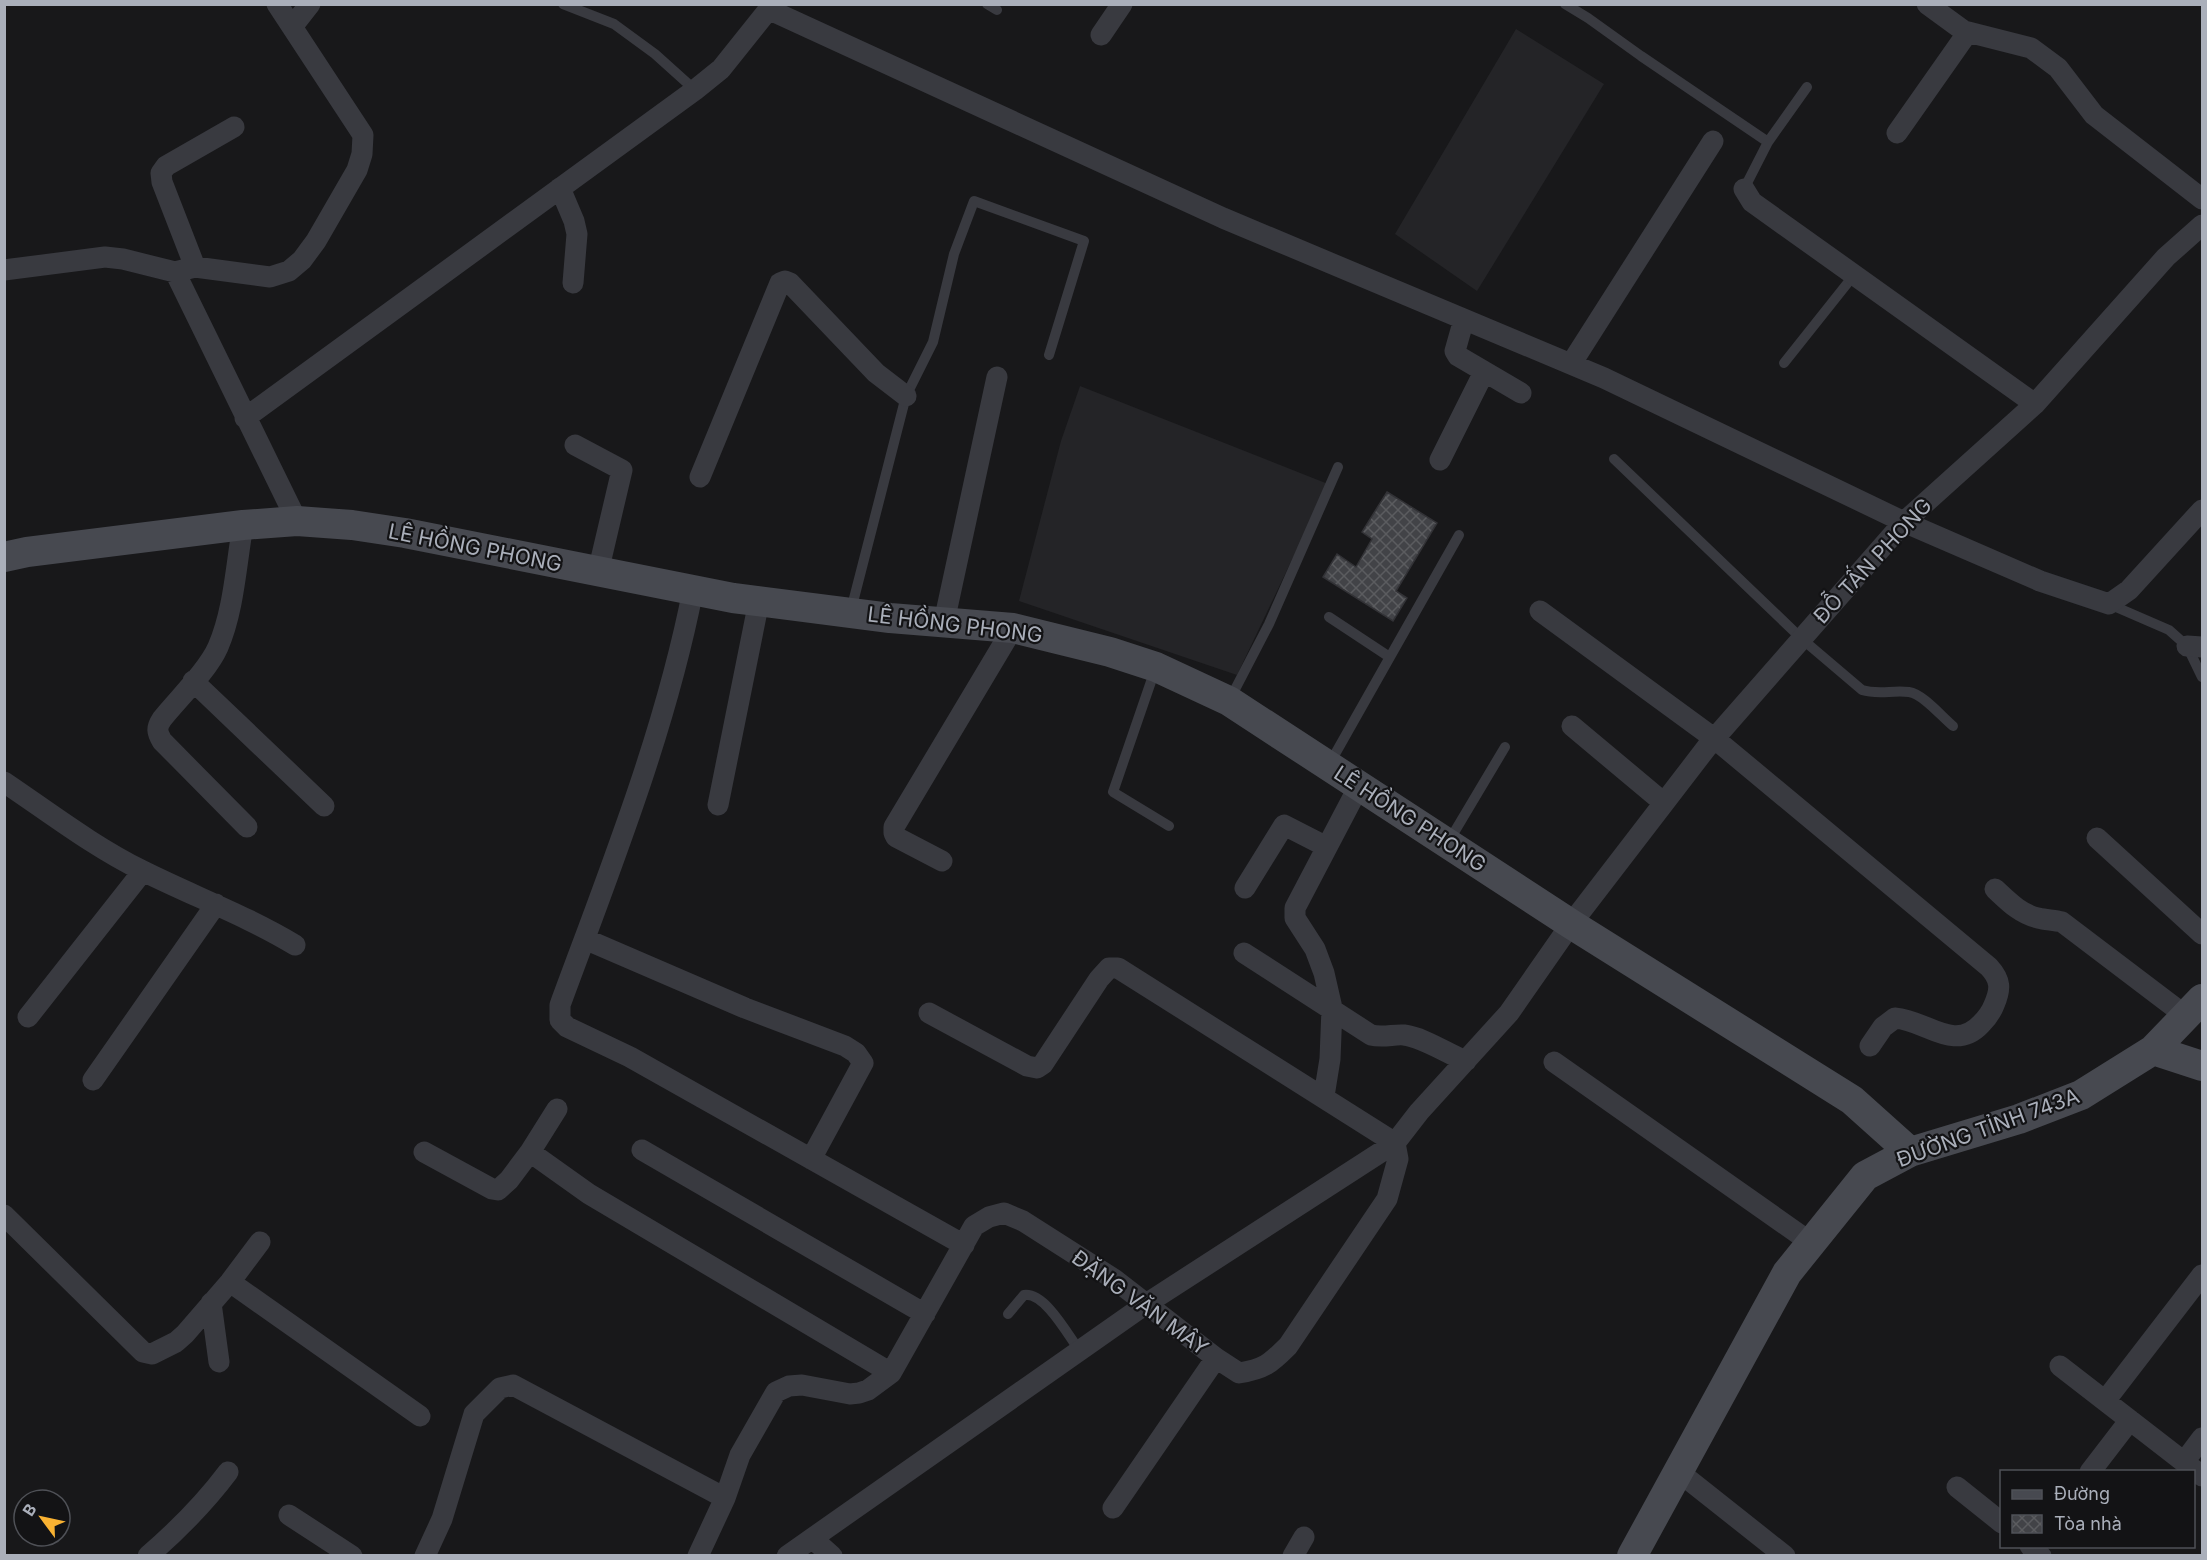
<svg xmlns="http://www.w3.org/2000/svg" width="2207" height="1560" viewBox="0 0 2207 1560" font-family="Inter,sans-serif">
  <defs>
    <pattern id="building-cross-hatch" width="8" height="8" patternUnits="userSpaceOnUse" patternTransform="scale(1.5)"><rect width="8" height="8" fill="#424347"/><path d="M0 0l8 8M0 8l8-8" fill="none" stroke="#5b5c5f"/></pattern>
  </defs>
  <rect width="100%" height="100%" fill="#18181a"/>
  <path fill="#242427" d="M 1516,29 L 1604,84 L 1477,291 L 1395,234 Z
    M 1080,386 L 1328,484 L 1237,675 L 1019,601 L 1061,441 Z"/>
  <path fill="url(#building-cross-hatch)" stroke="#323236" stroke-width="1.5" d="M 1387,492 L 1437,523 L 1396,591 L 1407,598 L 1393,621 L 1323,577 L 1337,554 L 1356,567 L 1372,539 L 1362,532 Z"/>
  <g fill="none" stroke-linecap="round" stroke-linejoin="round">
    <path stroke="#393a40" stroke-width="10" d="M 563,4 L 614,24 L 655,54 L 695,90
      M 987,4 L 997,10
      M 1565,4 L 1588,18 L 1641,56 L 1768,142
      M 1744,189 L 1768,142 L 1807,87
      M 1784,363 L 1854,275
      M 1614,459 L 1802,639 L 1862,690 C 1878,695 1892,690 1909,692 C 1923,694 1942,717 1953,726
      M 2109,604 L 2169,630 L 2187,646 L 2202,677
      M 851,610 L 906,396 L 933,342 L 954,254 L 974,201 L 1084,241 L 1049,355
      M 1329,617 L 1388,656
      M 1155,670 L 1113,792 L 1169,826
      M 1229,701 L 1269,624 L 1338,467
      M 1330,763 L 1459,535
      M 1449,841 L 1505,747
      M 1008,1314 L 1024,1295 C 1045,1292 1068,1335 1079,1350"/>
    <path stroke="#393a40" stroke-width="21" d="M 277,4 L 363,135 L 362,154 L 357,170 L 316,241 L 302,260 L 289,271 L 270,277 L 195,267 L 175,272 L 297,521
      M 1927,4 L 1964,31 L 2031,48 L 2058,68 L 2094,115 L 2202,199
      M 770,10 L 1223,218 L 1604,378 L 1904,522 L 2040,581 L 2109,604 L 2129,590 L 2202,510
      M 292,27 L 310,4
      M 1101,35 L 1122,4
      M 1897,133 L 1968,32
      M 560,188 L 574,221 L 577,234 L 573,283
      M 1744,189 L 1752,202 L 2035,404
      M 195,267 L 162,182 L 161,173 L 166,166 L 234,127
      M 4,270 L 105,257 L 123,259 L 175,272
      M 1464,319 L 1455,351 L 1458,356 L 1521,393
      M 1571,364 L 1713,141
      M 245,418 L 695,90 L 721,69 L 773,4
      M 575,445 L 622,470 L 598,572
      M 1440,460 L 1484,372
      M 700,477 L 780,283 L 785,281 L 790,283 L 876,373 L 906,396
      M 243,525 C 236,565 234,610 218,647 C 208,670 178,699 162,719 C 156,728 157,732 162,741 L 247,827
      M 693,590 C 665,733 610,869 560,1005 L 560,1020 L 567,1027 L 630,1057 L 964,1245
      M 1540,611 L 1715,739 L 1989,967 C 2001,980 2001,989 1994,1005 C 1991,1013 1987,1018 1981,1024 C 1954,1053 1926,1020 1895,1018 L 1883,1027 L 1870,1046
      M 944,622 L 997,377
      M 2187,646 L 2202,647
      M 193,681 L 324,806
      M 1572,726 L 1664,803
      M 4,782 C 50,813 94,847 143,871 C 193,896 247,916 295,945
      M 718,805 L 759,601
      M 2097,838 L 2202,934
      M 942,861 L 896,837 L 894,833 L 894,827 L 1013,628
      M 1245,888 L 1284,825 L 1327,847
      M 1995,889 C 2008,901 2020,914 2038,918 C 2046,920 2054,920 2062,922 L 2186,1016
      M 585,939 L 745,1008 L 845,1046 L 856,1053 L 863,1063 L 811,1159
      M 1244,953 L 1371,1035 C 1383,1038 1394,1034 1404,1035 C 1425,1038 1446,1053 1466,1061
      M 28,1017 L 143,871
      M 1554,1062 L 1810,1242
      M 93,1080 L 216,904
      M 1324,1096 L 1330,1059 L 1332,1008 L 1324,973 L 1315,949 L 1295,918 L 1295,908 L 1359,786
      M 642,1150 L 925,1314
      M 424,1152 L 492,1189 L 498,1190 L 509,1180 L 530,1152 L 589,1194 L 891,1373
      M 530,1152 L 557,1109
      M 4,1215 L 143,1352 L 152,1354 L 176,1342 L 185,1334 L 230,1282 L 260,1242
      M 230,1282 L 420,1416
      M 211,1303 L 219,1362
      M 2060,1366 L 2202,1476
      M 2105,1401 L 2202,1275
      M 2184,1462 L 2202,1438
      M 1679,1472 L 1785,1556
      M 2090,1472 L 2130,1420
      M 1957,1487 L 2002,1523
      M 1113,1508 L 1216,1358
      M 289,1515 L 352,1556
      M 813,1539 L 832,1556
      M 2030,1546 L 2041,1556
      M 148,1556 C 178,1530 204,1504 228,1472
      M 425,1556 L 442,1519 L 474,1414 L 500,1388 L 513,1385 L 725,1498
      M 698,1556 L 725,1498 L 740,1455 L 776,1392 L 789,1386 L 802,1385 L 850,1394 L 859,1393 L 868,1390 L 891,1373 L 974,1226 L 989,1217 L 1004,1213 L 1023,1221 L 1114,1279 L 1216,1358 L 1239,1373 C 1264,1369 1270,1364 1288,1346 L 1387,1199 L 1398,1159 L 1395,1143 L 1118,968 L 1109,968 L 1099,979 L 1043,1064 L 1037,1068 L 1027,1066 L 929,1013
      M 787,1556 L 1146,1304 L 1395,1143 L 1419,1112 L 1509,1013 L 1571,924 L 1707,747 L 1904,522 L 2035,404 L 2166,257 L 2202,225
      M 1293,1556 L 1304,1537"/>
    <path stroke="#474950" stroke-width="30" d="M 4,557 L 27,552 L 243,525 L 297,521 L 352,525 L 405,533 L 733,598 L 890,618 L 1013,628 L 1110,652 L 1156,667 L 1229,701 L 1571,924 L 1852,1100 L 1910,1152
      M 2153,1050 L 2202,1066
      M 1632,1556 L 1787,1273 L 1865,1176 L 1910,1152 L 2019,1119 L 2081,1095 L 2153,1050 L 2202,999"/>
  </g>
  <g text-anchor="middle" stroke-width="4.5" stroke-linejoin="round" paint-order="stroke">
    <g font-size="21" fill="#aaafba" stroke="#131315">
      <text transform="translate(475 548) rotate(11)" y="7">LÊ HỒNG PHONG</text>
      <text transform="translate(1873 561) rotate(-47)" y="7">ĐỖ TẤN PHONG</text>
      <text transform="translate(955 625) rotate(7)" y="7">LÊ HỒNG PHONG</text>
      <text transform="translate(1410 819) rotate(33)" y="7">LÊ HỒNG PHONG</text>
      <text transform="translate(1988 1128) rotate(-20)" y="7">ĐƯỜNG TỈNH 743A</text>
      <text transform="translate(1140 1303) rotate(36)" y="7">ĐẶNG VĂN MÂY</text>
    </g>
  </g>
  <rect width="2207" height="1560" fill="none" stroke="#aaafba" stroke-width="12"/>
  <rect x="2000" y="1470" width="195" height="78" fill="#131315" stroke="#4f5157" stroke-width="1.5"/>
  <rect x="2012" y="1490" width="30" height="9" fill="#474950" stroke="#4f5157" stroke-width="1.5"/>
  <text x="2054" y="1500" font-size="18" fill="#aaafba">Đường</text>
  <rect x="2012" y="1515" width="30" height="18" fill="url(#building-cross-hatch)" stroke="#4f5157" stroke-width="1.5"/>
  <text x="2054" y="1530" font-size="18" fill="#aaafba">Tòa nhà</text>
  <g transform="translate(42 1518) rotate(303)"><circle r="28" fill="#131315" stroke="#4f5157" stroke-width="1.5"/>
  <path d="M0-4.5L10 22L0 15L-10 22Z" fill="#f9b232"/>
  <text y="-9" font-size="16" font-weight="bold" text-anchor="middle" fill="#aaafba">B</text>
  </g>
</svg>
